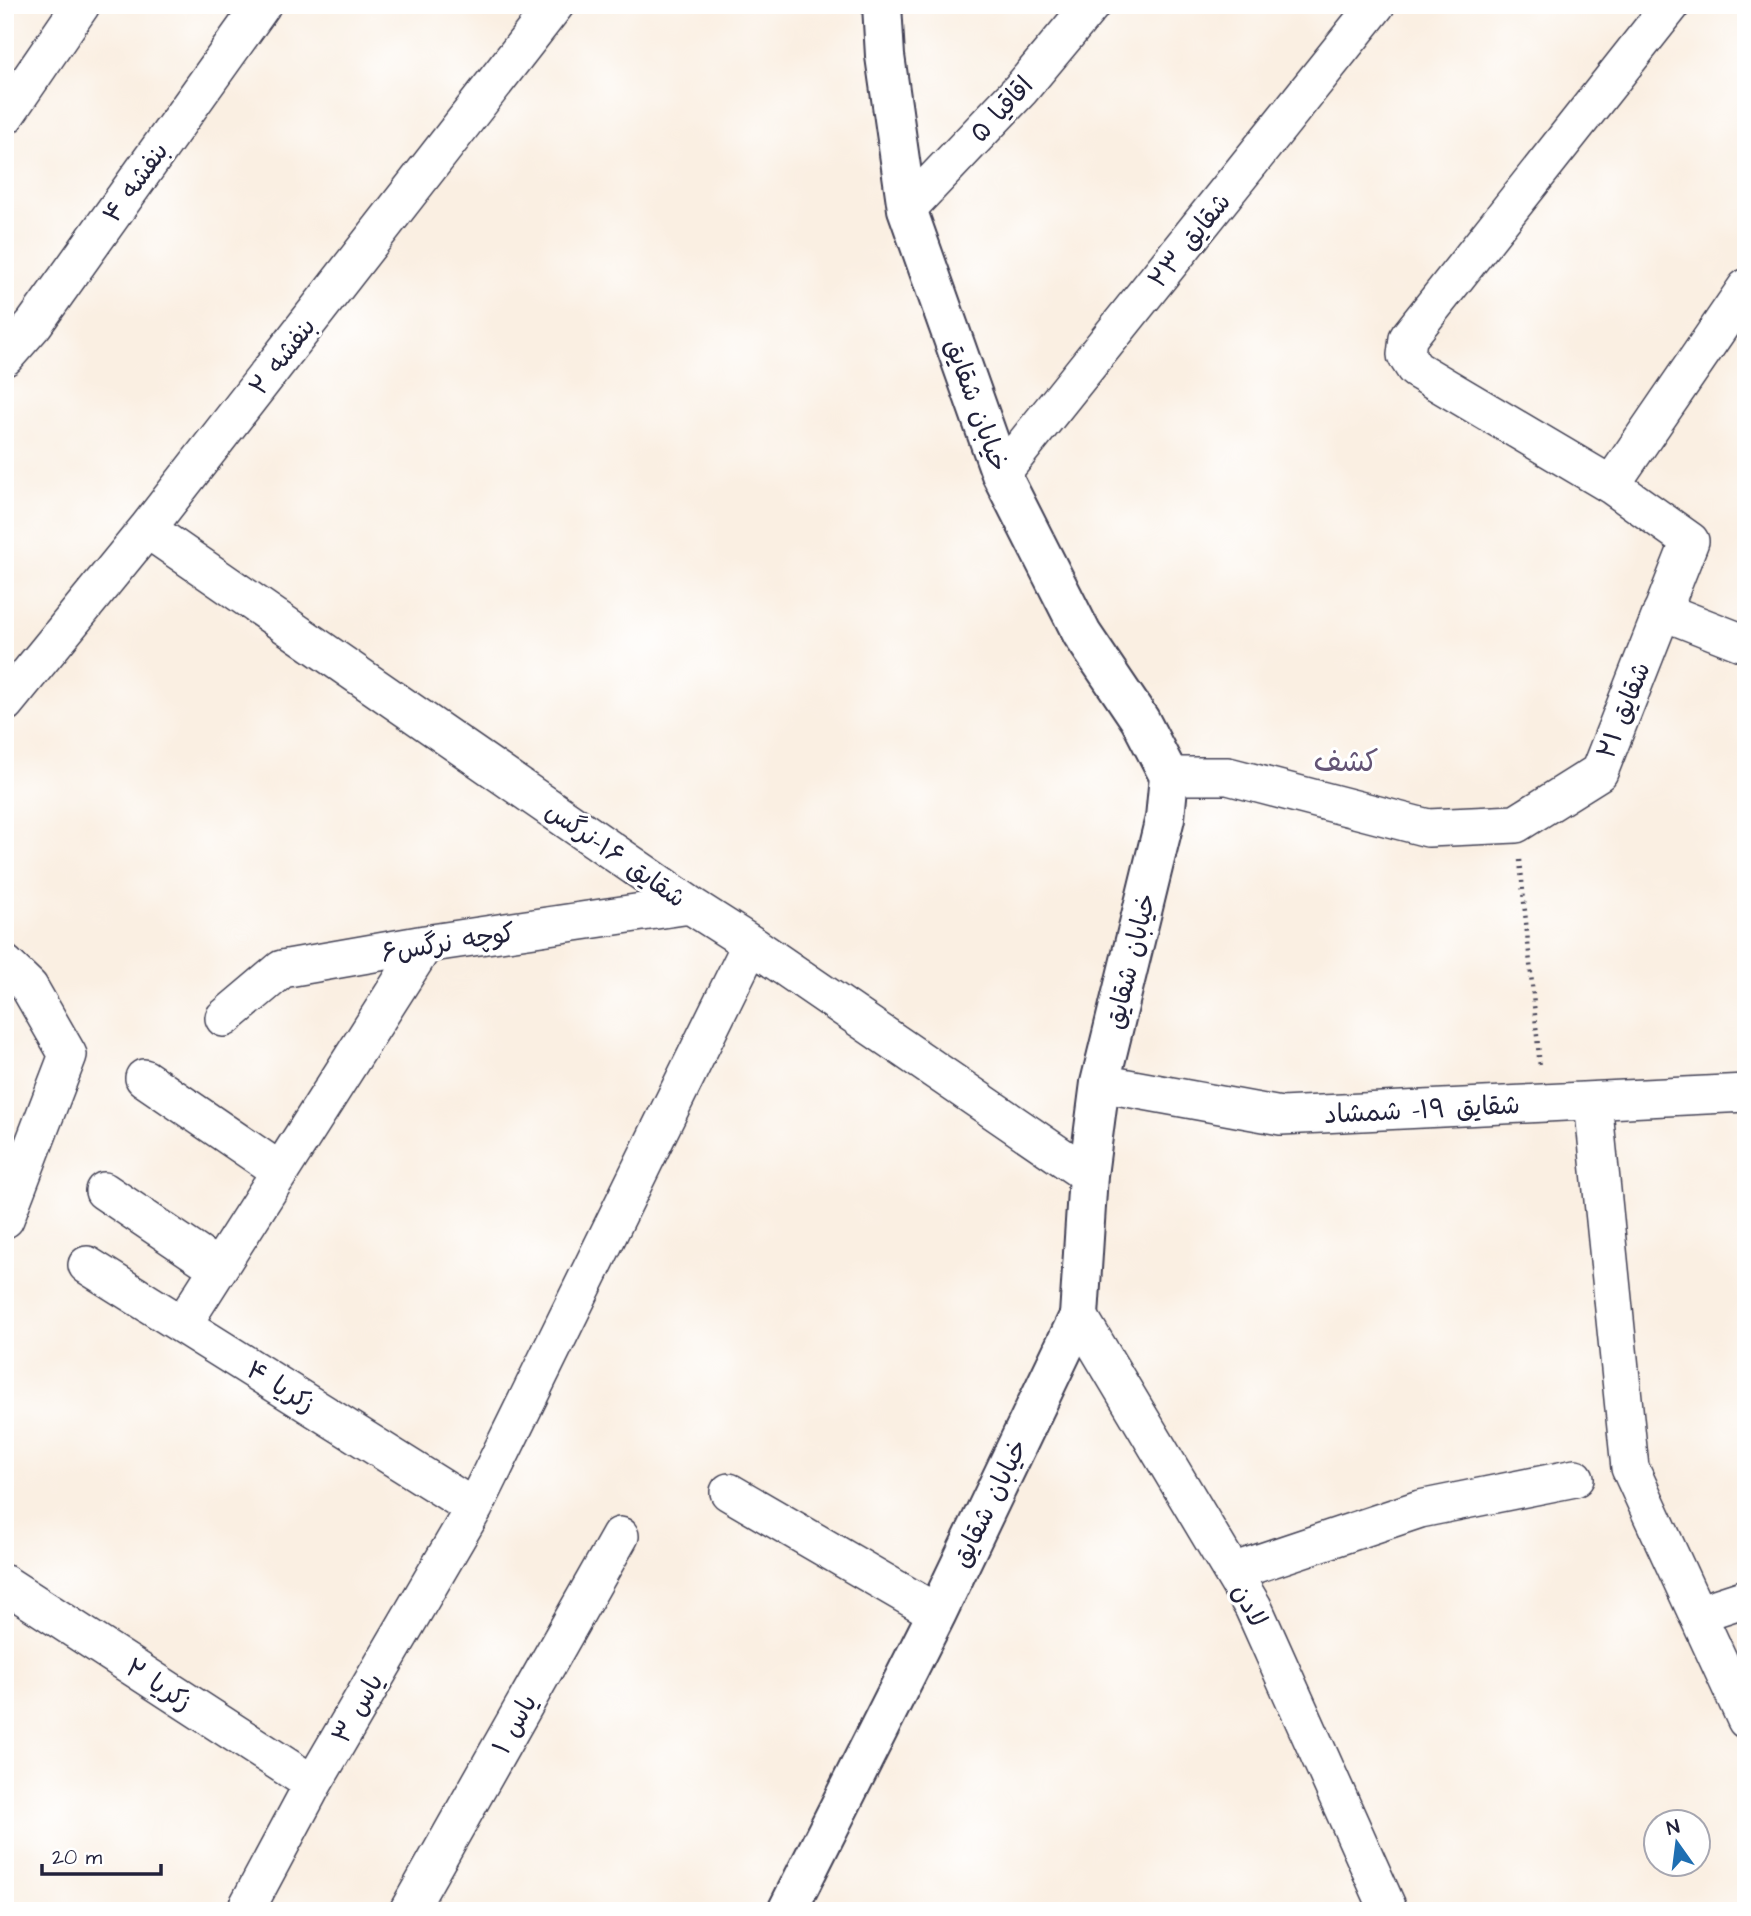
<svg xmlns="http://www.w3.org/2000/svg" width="1751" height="1916" viewBox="0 0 1751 1916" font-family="'Architects Daughter','Playpen Sans Arabic',sans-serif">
  <rect width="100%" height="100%" fill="#fff"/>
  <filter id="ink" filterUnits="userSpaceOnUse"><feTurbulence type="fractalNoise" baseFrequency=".0143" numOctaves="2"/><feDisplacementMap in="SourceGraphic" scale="14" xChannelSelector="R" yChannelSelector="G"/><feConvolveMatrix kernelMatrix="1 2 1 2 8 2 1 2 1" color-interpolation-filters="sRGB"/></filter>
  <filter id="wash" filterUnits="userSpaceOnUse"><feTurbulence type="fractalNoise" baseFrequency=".00686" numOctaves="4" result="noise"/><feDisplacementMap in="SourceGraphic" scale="28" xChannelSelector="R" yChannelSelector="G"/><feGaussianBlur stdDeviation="1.57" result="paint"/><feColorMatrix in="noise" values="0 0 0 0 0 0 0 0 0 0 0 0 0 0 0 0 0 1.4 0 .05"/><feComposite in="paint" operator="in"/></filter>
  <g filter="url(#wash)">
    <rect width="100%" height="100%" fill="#faefe2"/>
  </g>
  <g filter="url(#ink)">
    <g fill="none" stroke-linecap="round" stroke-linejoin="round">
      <g stroke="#424154" stroke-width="40">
        <path id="minor" d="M 5,116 L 81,5
          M 907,209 L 1021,89 L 1091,5
          M 5,357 L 34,324 L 262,5
          M 1001,474 L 1376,5
          M 1611,485 L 1415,369 L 1406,355 L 1408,338 L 1671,5
          M 147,529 L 690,905 L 751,944 L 1088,1175
          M 1662,611 L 1746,644
          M 5,703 L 147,529 L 555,5
          M 1169,776 L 1228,776 L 1428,828 L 1516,824 L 1599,772 L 1690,541 L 1611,485 L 1746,288
          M 5,964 L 29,987 L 68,1055 L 5,1219
          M 224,1018 L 282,969 L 425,944 L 690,905
          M 144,1078 L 280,1171
          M 1100,1083 L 1281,1116 L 1746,1093
          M 1593,1101 L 1630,1468 L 1746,1720
          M 104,1191 L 218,1268
          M 87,1265 L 474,1508
          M 1079,1316 L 1253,1607 L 1389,1911
          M 183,1324 L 425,944
          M 729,1492 L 937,1613
          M 1232,1572 L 1420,1509 L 1575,1478
          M 5,1584 L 313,1784
          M 1697,1614 L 1746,1598
          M 245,1911 L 313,1784 L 474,1508 L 751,944
          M 408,1911 L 620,1536"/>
      </g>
      <g stroke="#424154" stroke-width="42">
        <path id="tertiary" d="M 787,1911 L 937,1613 L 1079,1316 L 1088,1175 L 1100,1083 L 1165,818 L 1169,776 L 1140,720 L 1082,634 L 1001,474 L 907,209 L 885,56 L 882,5"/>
      </g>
      <path stroke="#424154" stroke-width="4.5" stroke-dasharray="2 5" stroke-linecap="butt" d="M 1520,860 L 1540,1067"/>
      <use href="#minor" stroke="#fff" stroke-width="37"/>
      <use href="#tertiary" stroke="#fff" stroke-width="38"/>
    </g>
  </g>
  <g text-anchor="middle" stroke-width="6" stroke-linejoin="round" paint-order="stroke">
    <g font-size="26" fill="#22223b" stroke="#fff">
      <text transform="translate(1001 109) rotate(-47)" y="9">اقاقیا ۵</text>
      <text transform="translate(135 182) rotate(-54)" y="9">بنفشه ۴</text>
      <text transform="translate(1189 240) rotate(-51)" y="9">شقایق ۲۳</text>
      <text transform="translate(282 356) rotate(-52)" y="9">بنفشه ۲</text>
      <text transform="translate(977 405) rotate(70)" y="9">خیابان شقایق</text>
      <text transform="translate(1623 710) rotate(-68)" y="9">شقایق ۲۱</text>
      <text transform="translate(616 854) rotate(35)" y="9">شقایق ۱۶-نرگس</text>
      <text transform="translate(448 942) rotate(-9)" y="9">کوچه نرگس۶</text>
      <text transform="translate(1130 961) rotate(-76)" y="9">خیابان شقایق</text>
      <text transform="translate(1422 1109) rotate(-3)" y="9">شقایق ۱۹- شمشاد</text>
      <text transform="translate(281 1386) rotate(32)" y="9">زکریا ۴</text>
      <text transform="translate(989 1503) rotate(-64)" y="9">خیابان شقایق</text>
      <text transform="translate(1250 1605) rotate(62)" y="9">لادن</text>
      <text transform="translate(159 1684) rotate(33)" y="9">زکریا ۲</text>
      <text transform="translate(357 1708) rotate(-60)" y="9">یاس ۳</text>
      <text transform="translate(514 1724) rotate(-61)" y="9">یاس ۱</text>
    </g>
    <g font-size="30" fill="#645475" stroke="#fff">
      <text x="1346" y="771">کشف</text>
    </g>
  </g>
  <rect width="1751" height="1916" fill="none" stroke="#fff" stroke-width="28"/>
  <g transform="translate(1677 1843) rotate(346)"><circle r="33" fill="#ffffff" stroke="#a7a7b1" stroke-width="2"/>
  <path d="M0-5L12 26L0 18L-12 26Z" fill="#1f6fb2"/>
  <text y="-10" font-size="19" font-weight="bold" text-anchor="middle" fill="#22223b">N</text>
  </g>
  <path d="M42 1864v10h119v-10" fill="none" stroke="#22223b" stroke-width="3.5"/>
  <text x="52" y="1864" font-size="21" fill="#22223b" stroke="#ffffff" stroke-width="5" paint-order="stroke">20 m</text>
</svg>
